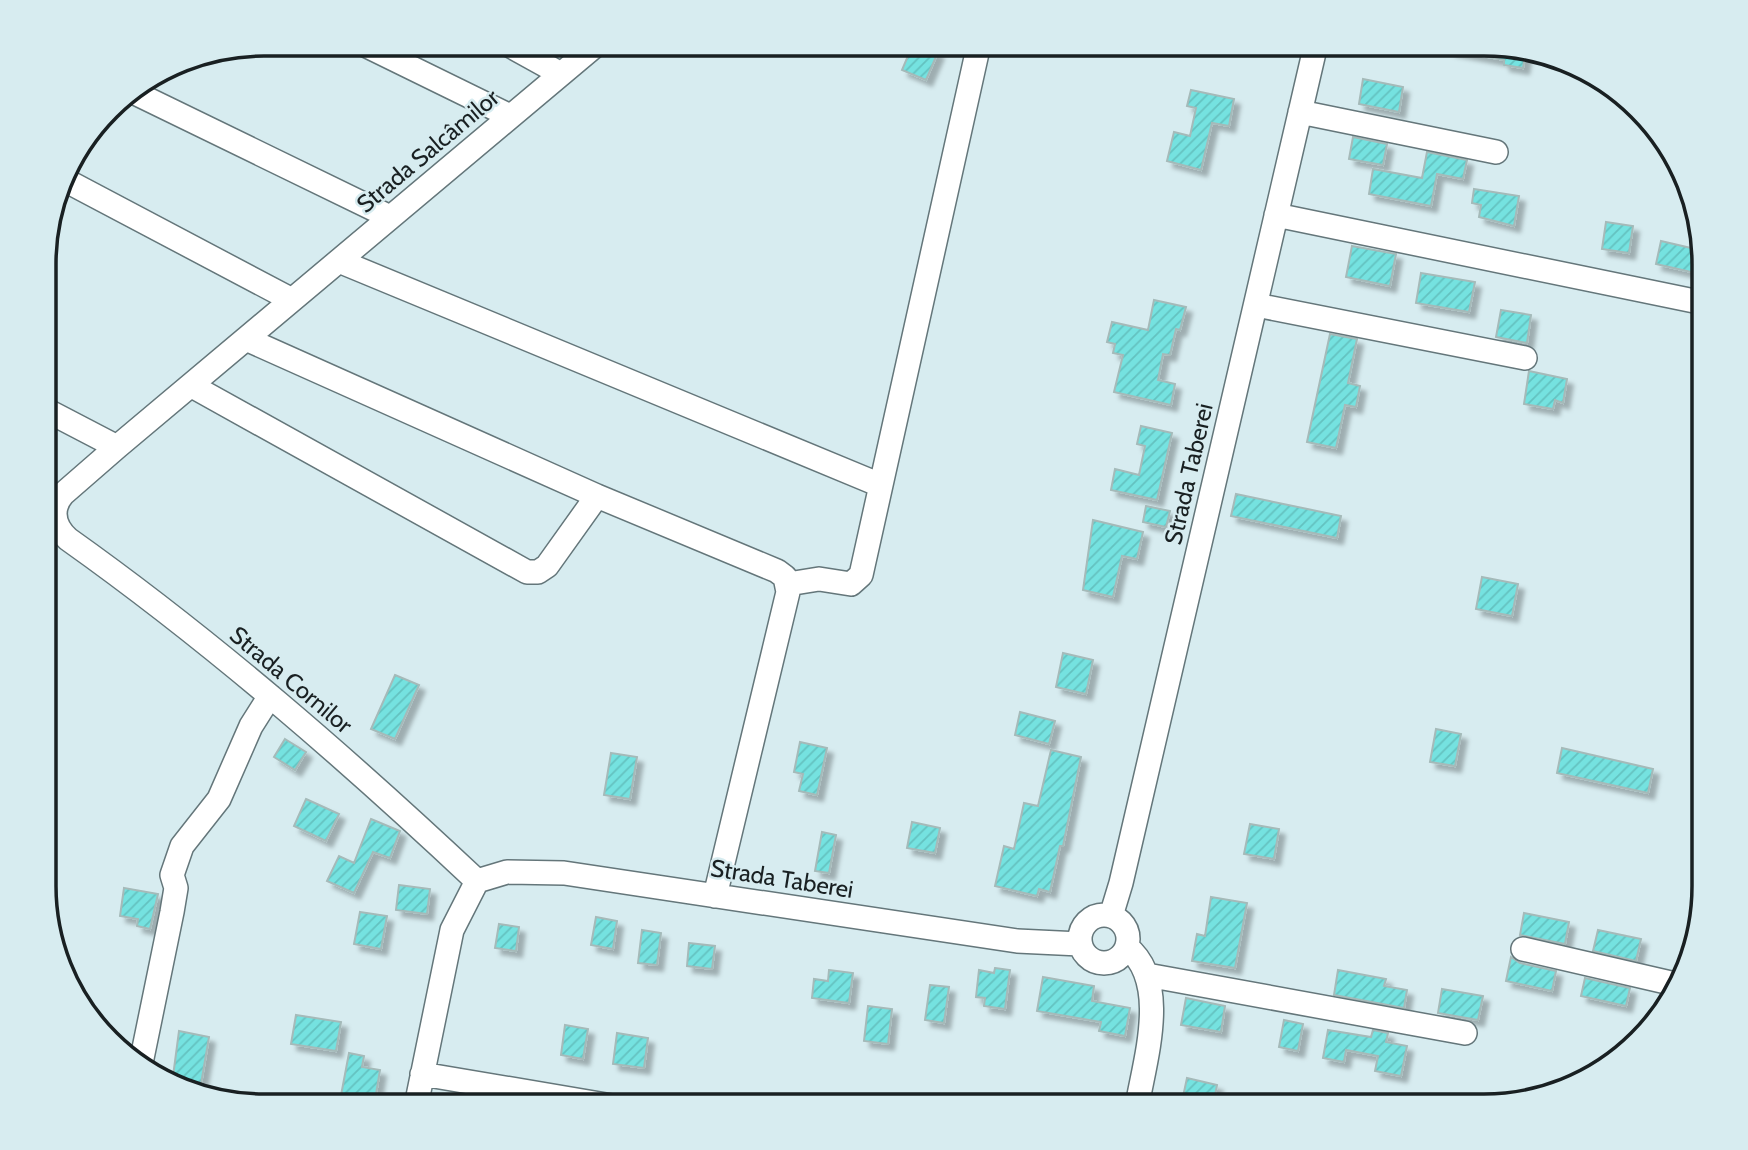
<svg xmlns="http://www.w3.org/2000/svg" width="1748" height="1150" viewBox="0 0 1748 1150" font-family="Cabin,sans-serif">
  <defs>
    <pattern id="building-hatch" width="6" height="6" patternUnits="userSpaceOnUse" patternTransform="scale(1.75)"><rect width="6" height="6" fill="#74e2e0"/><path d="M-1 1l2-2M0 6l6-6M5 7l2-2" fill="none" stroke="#64c2c0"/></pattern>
    <filter id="shadow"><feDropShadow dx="6" dy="6" stdDeviation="2" flood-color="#0004"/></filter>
  </defs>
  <rect width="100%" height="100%" fill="#d7ecf0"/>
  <path fill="url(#building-hatch)" stroke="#a5bab9" stroke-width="2" filter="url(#shadow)" d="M 913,44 L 938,52 L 926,80 L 902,70 Z
    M 1451,44 L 1485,44 L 1526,51 L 1523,68 L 1504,65 L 1504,60 L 1450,50 Z
    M 1363,79 L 1403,87 L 1399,112 L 1359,104 Z
    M 1191,90 L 1234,99 L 1229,126 L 1212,123 L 1201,170 L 1167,161 L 1174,132 L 1190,136 L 1196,108 L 1187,106 Z
    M 1353,137 L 1387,144 L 1383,165 L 1349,159 Z
    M 1427,152 L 1467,160 L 1463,179 L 1437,174 L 1431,206 L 1369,194 L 1373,169 L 1422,178 Z
    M 1474,189 L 1519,196 L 1514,226 L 1479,217 L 1481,205 L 1472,203 Z
    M 1606,222 L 1633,226 L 1629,253 L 1602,249 Z
    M 1661,241 L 1704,251 L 1700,274 L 1656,264 Z
    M 1352,246 L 1396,254 L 1390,286 L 1346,277 Z
    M 1421,273 L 1475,282 L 1469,312 L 1416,303 Z
    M 1154,300 L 1186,307 L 1180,330 L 1176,329 L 1170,355 L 1163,354 L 1158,380 L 1175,384 L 1171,405 L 1114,392 L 1123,355 L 1113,353 L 1115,344 L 1107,342 L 1112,322 L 1148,330 Z
    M 1501,310 L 1531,315 L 1527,343 L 1496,337 Z
    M 1330,334 L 1357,339 L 1348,383 L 1360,386 L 1356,407 L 1345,405 L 1336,448 L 1307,442 Z
    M 1529,371 L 1567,379 L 1563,403 L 1555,400 L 1553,409 L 1524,404 Z
    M 1141,426 L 1172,433 L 1157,500 L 1111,490 L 1115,469 L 1139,475 L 1145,446 L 1137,444 Z
    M 1236,494 L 1341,516 L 1337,538 L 1231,516 Z
    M 1146,506 L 1170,511 L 1166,527 L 1143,522 Z
    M 1093,520 L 1143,532 L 1137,559 L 1122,556 L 1113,597 L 1083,590 Z
    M 1482,577 L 1518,584 L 1512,616 L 1476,609 Z
    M 1063,653 L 1093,660 L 1086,694 L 1056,687 Z
    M 395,675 L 419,685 L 395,739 L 371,729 Z
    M 1020,712 L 1055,721 L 1049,744 L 1015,735 Z
    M 1436,729 L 1461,734 L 1455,766 L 1430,762 Z
    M 285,739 L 306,752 L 295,770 L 274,757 Z
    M 800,742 L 827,748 L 817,795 L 799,791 L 803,774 L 794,772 Z
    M 1562,748 L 1653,769 L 1648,793 L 1557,773 Z
    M 1051,750 L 1081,757 L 1063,846 L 1060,846 L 1050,892 L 1039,889 L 1037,896 L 995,886 L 1004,846 L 1014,849 L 1024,803 L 1038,806 Z
    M 611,753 L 637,757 L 630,799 L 604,795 Z
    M 306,799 L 339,814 L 326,841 L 294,826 Z
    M 371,819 L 400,831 L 390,858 L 373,852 L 354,893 L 327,881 L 339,856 L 354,863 Z
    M 912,822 L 940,828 L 935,853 L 907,848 Z
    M 1250,824 L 1279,829 L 1274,859 L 1244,854 Z
    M 822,832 L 836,835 L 829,873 L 815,871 Z
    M 399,885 L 430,889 L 427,914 L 396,910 Z
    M 124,888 L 158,894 L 150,929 L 137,926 L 138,919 L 120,916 Z
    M 1211,897 L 1247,903 L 1235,968 L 1192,961 L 1197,934 L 1205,936 Z
    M 360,912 L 387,916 L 381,949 L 354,944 Z
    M 1524,913 L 1569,922 L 1565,944 L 1520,935 Z
    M 596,917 L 617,921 L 613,949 L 591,945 Z
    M 499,924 L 519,927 L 516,951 L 495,948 Z
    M 642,930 L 661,933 L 657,965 L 638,963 Z
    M 1598,930 L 1641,939 L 1636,961 L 1593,951 Z
    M 689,943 L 715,946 L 712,969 L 687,966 Z
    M 1511,957 L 1520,963 L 1556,971 L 1552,991 L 1506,981 Z
    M 995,968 L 1010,970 L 1005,1009 L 984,1006 L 985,998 L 976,997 L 979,970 L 994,973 Z
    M 829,970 L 853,973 L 849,1003 L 812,998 L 814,979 L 828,981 Z
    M 1338,970 L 1386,979 L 1384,986 L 1407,990 L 1404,1008 L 1334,995 Z
    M 1043,977 L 1094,986 L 1092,1001 L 1130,1008 L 1125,1036 L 1099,1031 L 1101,1022 L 1037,1011 Z
    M 1585,978 L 1630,988 L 1626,1006 L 1581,996 Z
    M 930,985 L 949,987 L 944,1023 L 925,1020 Z
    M 1442,989 L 1483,996 L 1478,1020 L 1438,1013 Z
    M 1186,998 L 1225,1006 L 1221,1032 L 1181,1025 Z
    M 868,1006 L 892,1009 L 888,1044 L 864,1041 Z
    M 296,1015 L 341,1022 L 336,1051 L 291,1044 Z
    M 1284,1020 L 1303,1024 L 1298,1051 L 1279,1047 Z
    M 565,1025 L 588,1029 L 583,1059 L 561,1055 Z
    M 1328,1030 L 1371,1037 L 1373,1030 L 1388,1033 L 1386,1042 L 1407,1046 L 1401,1076 L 1375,1071 L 1378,1056 L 1346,1050 L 1344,1062 L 1323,1058 Z
    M 179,1031 L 209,1037 L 199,1096 L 172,1084 Z
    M 617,1033 L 648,1038 L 644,1068 L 613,1064 Z
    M 349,1053 L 364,1056 L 362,1067 L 380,1070 L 374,1106 L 339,1106 Z
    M 1187,1078 L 1217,1085 L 1213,1106 L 1181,1106 Z"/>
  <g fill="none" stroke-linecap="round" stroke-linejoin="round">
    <g stroke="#64767a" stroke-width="26">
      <path id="minor" d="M 363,44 L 510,116
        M 507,44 L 561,74
        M 131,91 L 390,217
        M 1300,112 L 1496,152
        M 63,179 L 292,300
        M 1276,215 L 1704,303
        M 339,261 L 880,485
        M 1256,305 L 1525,358
        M 246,339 L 597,496 L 777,571 L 785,577 L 788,592 L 715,896
        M 192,386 L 527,572 L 538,572 L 547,566 L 597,496
        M 46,410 L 117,447
        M 788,584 L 819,579 L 851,584 L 861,575 L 979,44
        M 477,881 C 347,759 213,642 68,539 C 54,526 50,509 63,494 L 117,447 L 597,44
        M 477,881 L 507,872 L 564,873 L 1017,941 L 1080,944
        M1080 939a24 24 0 1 1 48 0a24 24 0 1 1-48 0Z
        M 1111,916 L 1121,883 L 1316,44
        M 1127,947 C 1170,982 1145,1059 1137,1106
        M 1523,949 L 1675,984
        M 1147,975 L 1465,1033
        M 140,1068 L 172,912 L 176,888 L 172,875 L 182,846 L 219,799 L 251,726 L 270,696
        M 422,1074 L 612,1106
        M 416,1106 L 452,930 L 477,881"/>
    </g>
    <use href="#minor" stroke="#fff" stroke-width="23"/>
  </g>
  <g text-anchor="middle" stroke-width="5" stroke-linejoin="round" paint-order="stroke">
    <g font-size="24" fill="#192022" stroke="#d7ecf0">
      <text transform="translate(428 151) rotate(-40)" y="8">Strada Salcâmilor</text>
      <text transform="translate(1189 474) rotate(-77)" y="8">Strada Taberei</text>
      <text transform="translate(291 680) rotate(40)" y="8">Strada Cornilor</text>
      <text transform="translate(782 879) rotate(9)" y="8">Strada Taberei</text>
    </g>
  </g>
  <path d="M0 0H1748V1150H0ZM264 56H1484A208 208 0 0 1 1692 264V886A208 208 0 0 1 1484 1094H264A208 208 0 0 1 56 886V264A208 208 0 0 1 264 56Z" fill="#d7ecf0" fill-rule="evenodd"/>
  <path fill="none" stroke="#192022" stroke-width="3.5" d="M264 56H1484A208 208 0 0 1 1692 264V886A208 208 0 0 1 1484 1094H264A208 208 0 0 1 56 886V264A208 208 0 0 1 264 56Z"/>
</svg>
